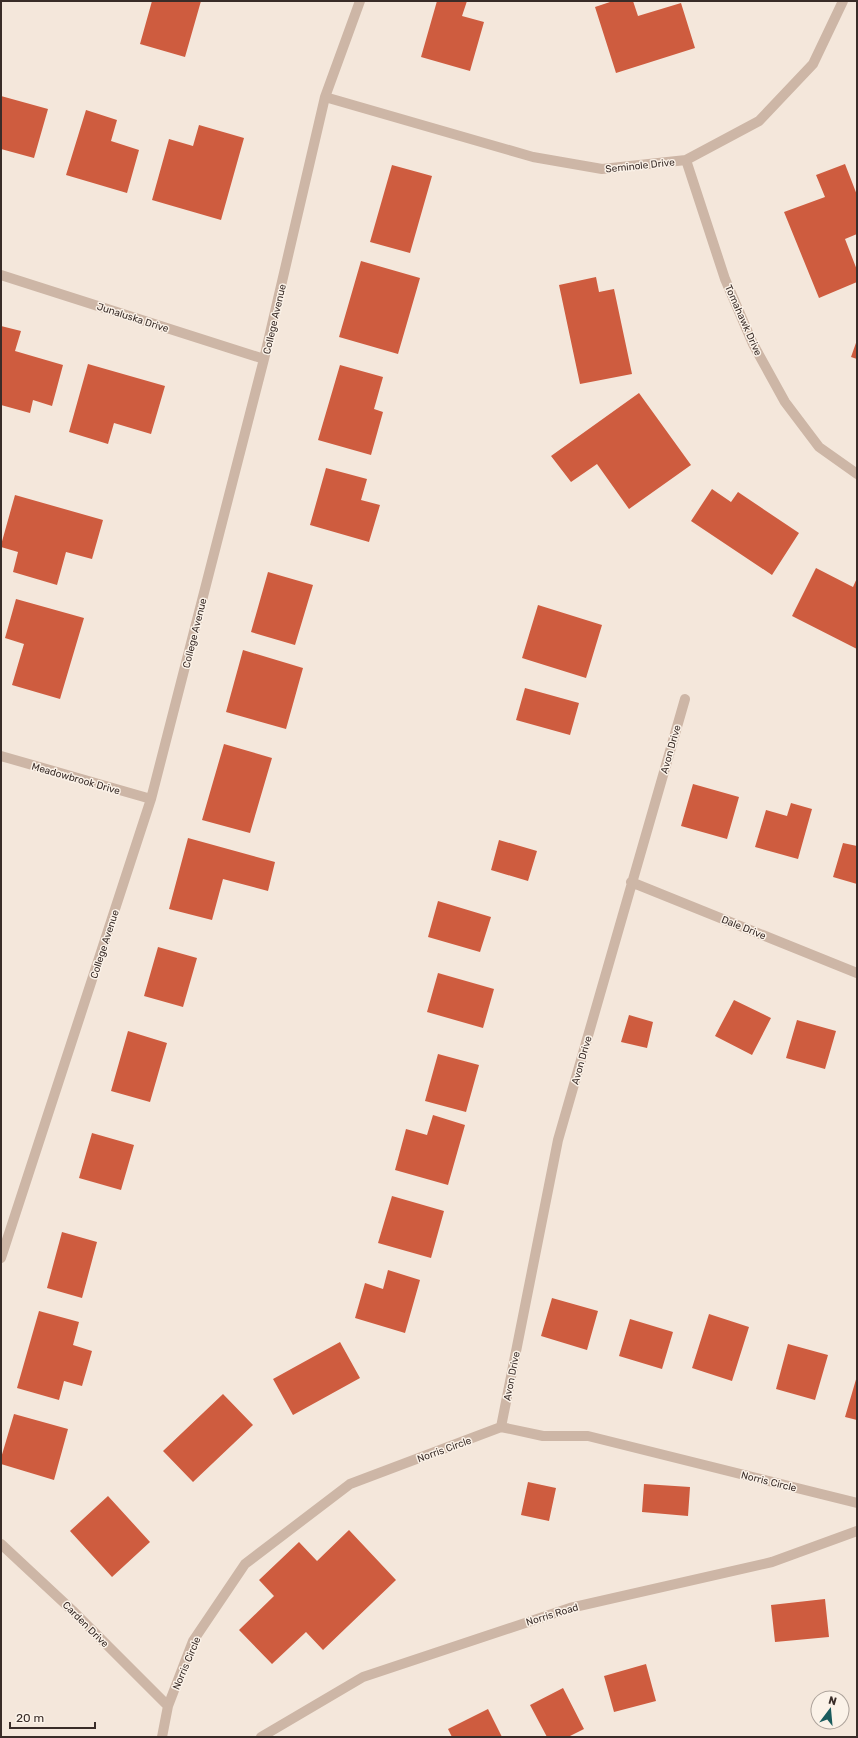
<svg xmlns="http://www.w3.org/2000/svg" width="858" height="1738" viewBox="0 0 858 1738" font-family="Rubik,sans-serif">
  <rect width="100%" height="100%" fill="#f4e7db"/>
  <path fill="#ce5c3f" d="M 152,1 L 201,1 L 185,57 L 140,44 Z
    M 437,1 L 467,1 L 462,16 L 484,22 L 470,71 L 421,57 Z
    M 613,1 L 633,1 L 638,16 L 681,3 L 695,48 L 616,73 L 595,7 Z
    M 1,96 L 48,109 L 34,158 L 1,149 Z
    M 86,110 L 117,120 L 111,141 L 139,150 L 127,193 L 66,175 Z
    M 199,125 L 244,138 L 221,220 L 152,200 L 169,139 L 193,146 Z
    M 845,164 L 857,195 L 857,234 L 845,239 L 857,270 L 857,282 L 819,298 L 784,212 L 825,197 L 816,175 Z
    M 392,165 L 432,176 L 410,253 L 370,242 Z
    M 361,261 L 420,278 L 398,354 L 339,337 Z
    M 596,277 L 599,292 L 614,289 L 632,374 L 580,384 L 559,285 Z
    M 1,326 L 21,331 L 15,351 L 63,365 L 52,406 L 33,400 L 30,413 L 1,405 Z
    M 857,340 L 857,359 L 851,357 Z
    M 88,364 L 165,386 L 151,434 L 114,423 L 108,444 L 69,432 Z
    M 340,365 L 383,377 L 374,409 L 383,412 L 371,455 L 318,440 Z
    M 639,393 L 691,465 L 629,509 L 597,464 L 571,482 L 551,456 Z
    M 326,468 L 367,479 L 361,500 L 380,505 L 369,542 L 310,525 Z
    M 712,489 L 731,502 L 738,492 L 799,533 L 772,575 L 691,521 Z
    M 15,495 L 103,520 L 92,559 L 66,552 L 57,585 L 13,572 L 18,552 L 1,547 L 1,545 Z
    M 816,568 L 853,587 L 857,578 L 857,649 L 792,616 Z
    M 268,572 L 313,585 L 295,645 L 251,632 Z
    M 16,599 L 84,618 L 60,699 L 12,685 L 24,644 L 5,638 Z
    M 538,605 L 602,625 L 586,678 L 522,658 Z
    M 243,650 L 303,668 L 286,729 L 226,712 Z
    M 525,688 L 579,703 L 570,735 L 516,720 Z
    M 224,744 L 272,758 L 250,833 L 202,820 Z
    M 693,784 L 739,797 L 727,839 L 681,826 Z
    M 791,803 L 812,809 L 798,859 L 755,847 L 766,810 L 787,816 Z
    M 188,838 L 275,862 L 268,891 L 223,879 L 212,920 L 169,909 Z
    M 499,840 L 537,851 L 528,881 L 491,870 Z
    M 843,843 L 857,846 L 857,884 L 833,877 Z
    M 438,901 L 491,917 L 480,952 L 428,937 Z
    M 158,947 L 197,958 L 183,1007 L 144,996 Z
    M 438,973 L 494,989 L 483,1028 L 427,1012 Z
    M 734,1000 L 771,1018 L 752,1055 L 715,1036 Z
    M 629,1015 L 653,1022 L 647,1048 L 621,1042 Z
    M 797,1020 L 836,1031 L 825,1069 L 786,1058 Z
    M 128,1031 L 167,1043 L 150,1102 L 111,1091 Z
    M 438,1054 L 479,1065 L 466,1112 L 425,1101 Z
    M 433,1115 L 465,1125 L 448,1185 L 395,1170 L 406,1129 L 427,1135 Z
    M 92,1133 L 134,1145 L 121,1190 L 79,1178 Z
    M 392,1196 L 444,1211 L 431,1258 L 378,1243 Z
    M 62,1232 L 97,1242 L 82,1298 L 47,1288 Z
    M 388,1270 L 420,1280 L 405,1333 L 355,1318 L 365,1283 L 383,1289 Z
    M 552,1298 L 598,1311 L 587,1350 L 541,1336 Z
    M 39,1311 L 79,1322 L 73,1345 L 92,1351 L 82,1386 L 64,1381 L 59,1400 L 17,1388 Z
    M 709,1314 L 749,1327 L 732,1381 L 692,1368 Z
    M 630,1319 L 673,1332 L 662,1369 L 619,1356 Z
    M 340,1342 L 360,1378 L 293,1415 L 273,1379 Z
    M 788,1344 L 828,1355 L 815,1400 L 776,1389 Z
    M 857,1376 L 857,1420 L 845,1417 Z
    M 223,1394 L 253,1425 L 193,1482 L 163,1451 Z
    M 14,1414 L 68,1429 L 54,1480 L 1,1464 L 1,1458 Z
    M 528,1482 L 556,1488 L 549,1521 L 521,1515 Z
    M 644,1484 L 690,1487 L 688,1516 L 642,1512 Z
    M 108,1496 L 150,1542 L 112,1577 L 70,1531 Z
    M 349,1530 L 396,1580 L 323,1650 L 306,1632 L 272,1664 L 239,1630 L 274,1596 L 259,1580 L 299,1542 L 317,1561 Z
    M 825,1599 L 829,1637 L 775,1642 L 771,1605 Z
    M 646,1664 L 656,1701 L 614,1712 L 604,1676 Z
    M 563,1688 L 584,1729 L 568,1737 L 547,1737 L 530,1705 Z
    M 488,1709 L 502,1737 L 452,1737 L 448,1729 Z"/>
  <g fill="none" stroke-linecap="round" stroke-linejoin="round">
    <path stroke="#cdb6a6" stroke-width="10" d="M 325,97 L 533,157 L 602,169 L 686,160 L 759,121 L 813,64 L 843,1
      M 686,160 L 725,279 L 753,344 L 785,402 L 819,447 L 857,474
      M 1,275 L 264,359
      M 1,756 L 151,799
      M 631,882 L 857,973
      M 1,1258 L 151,799 L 264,359 L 325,97 L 360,1
      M 501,1427 L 558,1140 L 685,699
      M 1,1544 L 74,1612 L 168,1706
      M 162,1737 L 168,1706 L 193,1641 L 245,1564 L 350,1484 L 501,1427 L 543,1436 L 588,1436 L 857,1503
      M 261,1737 L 363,1677 L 570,1608 L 772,1562 L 857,1531"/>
  </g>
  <g text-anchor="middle" stroke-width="3" stroke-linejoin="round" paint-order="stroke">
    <g font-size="10" fill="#392c28" stroke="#fbf2e8">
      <text transform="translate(640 165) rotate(-6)" y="4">Seminole Drive</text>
      <text transform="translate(133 317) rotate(18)" y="4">Junaluska Drive</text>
      <text transform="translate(274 319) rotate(-77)" y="4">College Avenue</text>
      <text transform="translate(744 320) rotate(66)" y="4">Tomahawk Drive</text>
      <text transform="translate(194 633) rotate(-76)" y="4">College Avenue</text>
      <text transform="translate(670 749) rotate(-74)" y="4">Avon Drive</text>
      <text transform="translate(76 778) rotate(16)" y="4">Meadowbrook Drive</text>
      <text transform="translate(744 927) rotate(22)" y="4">Dale Drive</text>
      <text transform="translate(104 944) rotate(-72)" y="4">College Avenue</text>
      <text transform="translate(581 1060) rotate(-74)" y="4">Avon Drive</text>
      <text transform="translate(511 1376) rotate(-79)" y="4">Avon Drive</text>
      <text transform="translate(444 1449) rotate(-20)" y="4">Norris Circle</text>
      <text transform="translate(769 1481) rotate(14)" y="4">Norris Circle</text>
      <text transform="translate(552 1614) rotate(-17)" y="4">Norris Road</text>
      <text transform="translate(86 1624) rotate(45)" y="4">Carden Drive</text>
      <text transform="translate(186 1663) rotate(-67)" y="4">Norris Circle</text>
    </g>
  </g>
  <rect width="858" height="1738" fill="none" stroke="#392c28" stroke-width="4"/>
  <g transform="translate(830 1710) rotate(16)"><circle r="19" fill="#fbf2e8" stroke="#ada39b"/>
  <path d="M0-3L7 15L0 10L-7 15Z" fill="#1a5b5d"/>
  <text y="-6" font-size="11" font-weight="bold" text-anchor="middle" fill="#392c28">N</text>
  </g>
  <path d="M10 1722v6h85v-6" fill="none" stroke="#392c28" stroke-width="2"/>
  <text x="16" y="1722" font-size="12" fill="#392c28" stroke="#fbf2e8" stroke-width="3" paint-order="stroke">20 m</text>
</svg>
